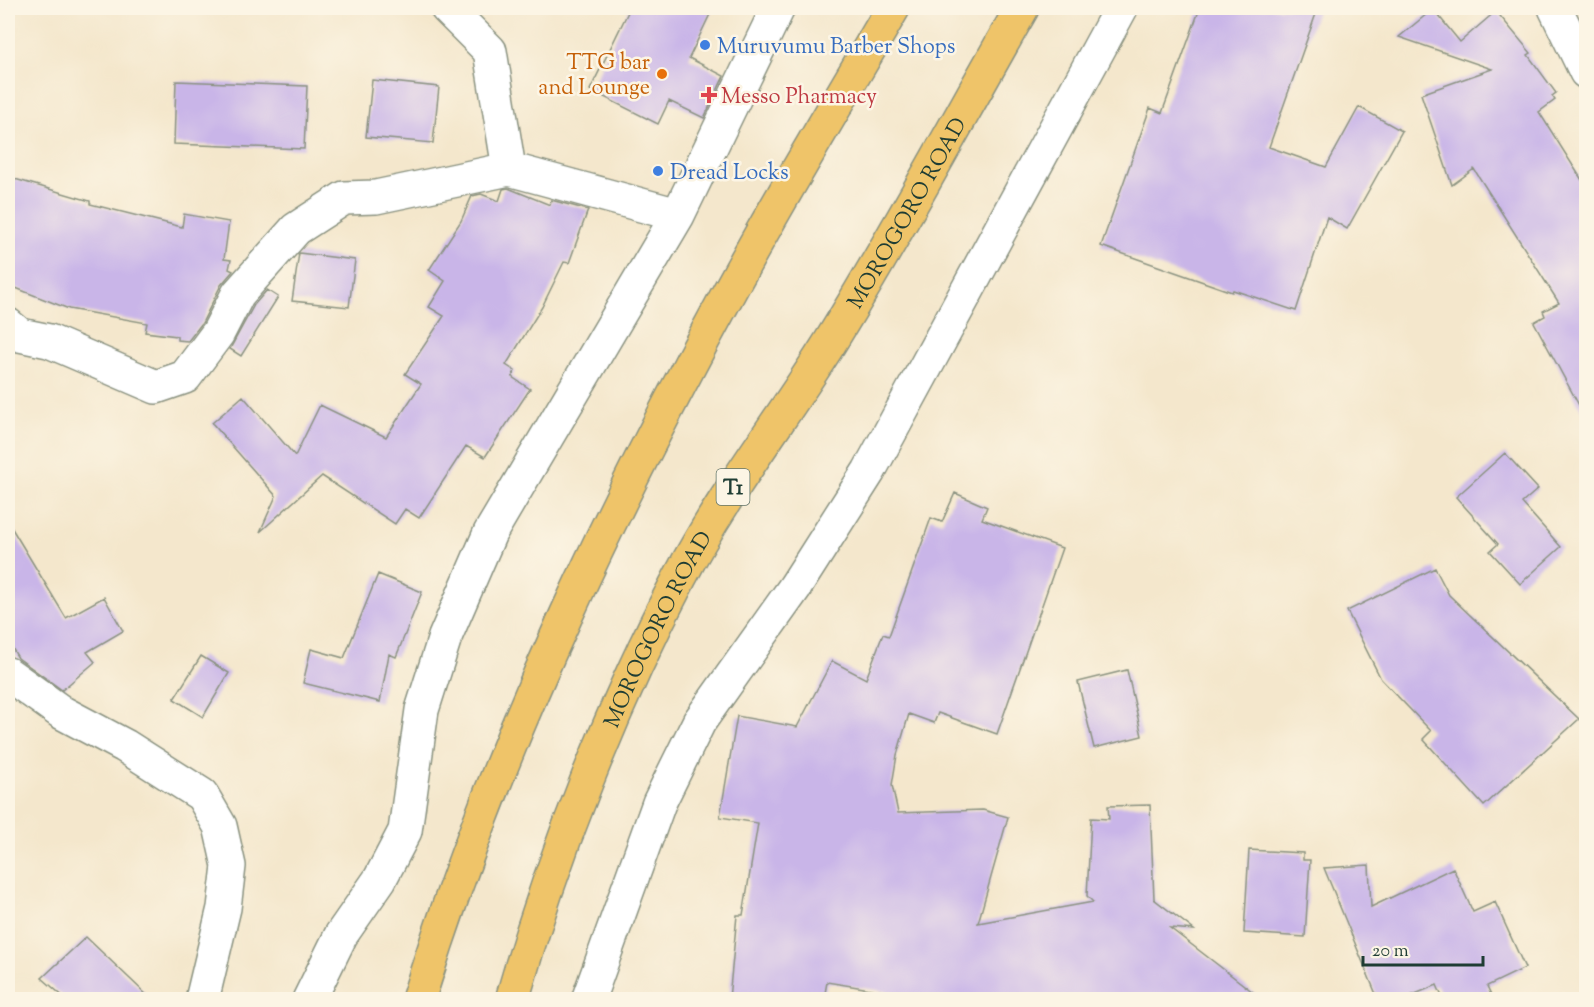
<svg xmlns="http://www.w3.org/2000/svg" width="1594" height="1007" viewBox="0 0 1594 1007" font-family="'Sorts Mill Goudy',serif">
  <rect width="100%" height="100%" fill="#fcf5e5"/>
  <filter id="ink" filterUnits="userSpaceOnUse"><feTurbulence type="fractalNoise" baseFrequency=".0167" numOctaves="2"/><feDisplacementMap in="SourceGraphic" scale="12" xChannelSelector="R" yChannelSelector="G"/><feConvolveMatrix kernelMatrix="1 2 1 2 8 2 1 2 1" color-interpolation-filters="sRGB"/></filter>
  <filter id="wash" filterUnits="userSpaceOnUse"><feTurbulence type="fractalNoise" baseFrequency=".008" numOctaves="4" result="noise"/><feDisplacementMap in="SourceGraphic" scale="24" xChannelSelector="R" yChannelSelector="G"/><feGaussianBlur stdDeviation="1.35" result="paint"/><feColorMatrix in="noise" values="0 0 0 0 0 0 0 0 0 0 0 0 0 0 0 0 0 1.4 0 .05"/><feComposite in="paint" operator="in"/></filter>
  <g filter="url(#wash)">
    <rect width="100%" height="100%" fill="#f4e7cc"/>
    <g id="blocks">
      <path fill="#c9b5e8" d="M 630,8 L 713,8 L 689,58 L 724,76 L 704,118 L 669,101 L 658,124 L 590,90 Z
        M 1200,8 L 1318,8 L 1269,147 L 1326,167 L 1359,107 L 1402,131 L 1347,229 L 1327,217 L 1296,311 L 1233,290 L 1232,292 L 1101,246 L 1150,108 L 1162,113 Z
        M 1433,9 L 1460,42 L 1496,11 L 1531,53 L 1528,55 L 1556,93 L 1552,96 L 1555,100 L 1539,112 L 1587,188 L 1587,420 L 1534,322 L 1545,316 L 1543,311 L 1559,303 L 1474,169 L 1452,185 L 1421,94 L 1492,69 L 1399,37 Z
        M 372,80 L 439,87 L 433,143 L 366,137 Z
        M 176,81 L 307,86 L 304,149 L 174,144 Z
        M 8,177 L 90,201 L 90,204 L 182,227 L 184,214 L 229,222 L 224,259 L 231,260 L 229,269 L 233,271 L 221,285 L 202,323 L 188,341 L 177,340 L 177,336 L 145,332 L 147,323 L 69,309 L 8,285 Z
        M 508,188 L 550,205 L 551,200 L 588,210 L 569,263 L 564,262 L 542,307 L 506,365 L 515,371 L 512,377 L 530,389 L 485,457 L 466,446 L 419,518 L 405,509 L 395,524 L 322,476 L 260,532 L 276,496 L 212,423 L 243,396 L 295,456 L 320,405 L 386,437 L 421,384 L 405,374 L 444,316 L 429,307 L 445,281 L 429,270 L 461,221 L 472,196 L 481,194 L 499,201 L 503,189 Z
        M 299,253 L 355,260 L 349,307 L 292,301 Z
        M 267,290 L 278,297 L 241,356 L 230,349 L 254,305 Z
        M 1505,453 L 1538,489 L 1522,503 L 1561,547 L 1520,584 L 1490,551 L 1498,544 L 1456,497 Z
        M 955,493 L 987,507 L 982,519 L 1062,548 L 997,734 L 938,713 L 934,723 L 909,714 L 897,755 L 892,785 L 898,813 L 983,810 L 1008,817 L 978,923 L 1093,902 L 1087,896 L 1091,818 L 1109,819 L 1108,806 L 1150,805 L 1154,899 L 1194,930 L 1170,928 L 1262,999 L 901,999 L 901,994 L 827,982 L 824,999 L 729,999 L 737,915 L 743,915 L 758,823 L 720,817 L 737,716 L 797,727 L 832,661 L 866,679 L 883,634 L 889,636 L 931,518 L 942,522 Z
        M 8,522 L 66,618 L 104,597 L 123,631 L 87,652 L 95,662 L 62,690 L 18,658 L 8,641 Z
        M 1435,568 L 1449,595 L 1579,719 L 1484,806 L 1423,739 L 1431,731 L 1381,679 L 1347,611 Z
        M 378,574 L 422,592 L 396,657 L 389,654 L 380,702 L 303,683 L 311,649 L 344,658 Z
        M 201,656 L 229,673 L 203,717 L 174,699 Z
        M 1127,670 L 1142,736 L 1094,748 L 1078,682 Z
        M 1249,850 L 1303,853 L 1303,860 L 1310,860 L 1305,937 L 1244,933 Z
        M 1369,865 L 1371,907 L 1453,868 L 1473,912 L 1495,902 L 1525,968 L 1487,986 L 1493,999 L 1443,999 L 1437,985 L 1403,999 L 1378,999 L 1324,868 Z
        M 86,937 L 151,999 L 66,999 L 42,978 Z"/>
    </g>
  </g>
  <g filter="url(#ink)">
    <use href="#blocks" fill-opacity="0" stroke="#8a9280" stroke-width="1.5"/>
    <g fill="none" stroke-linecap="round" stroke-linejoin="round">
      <g stroke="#8a9280" stroke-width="36">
        <path id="minor" d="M 447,8 L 490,51 L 509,169 L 678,215
          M 1555,8 L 1586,72
          M 8,325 L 20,335 L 49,341 L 156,387 L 185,377 L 218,333 L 238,294 L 296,229 L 344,198 L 376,197 L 509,169
          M 8,674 L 61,712 L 125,746 L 202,795 L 220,826 L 229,866 L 224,908 L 202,1000
          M 309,1000 L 341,935 L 380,879 L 405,831 L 422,710 L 445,637 L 490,533 L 678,215 L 778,8
          M 588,1000 L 659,803 L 699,722 L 795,587 L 869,471 L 1121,8"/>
      </g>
      <g stroke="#8a9280" stroke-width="36">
        <g id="highway">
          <path d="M 418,1000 C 499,738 619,490 751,252 C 797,169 846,89 893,8"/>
          <path id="s1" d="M 512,1000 C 552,859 612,706 680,577 C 723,495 780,422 829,344 C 897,234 958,120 1022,8"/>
        </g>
      </g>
      <use href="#minor" stroke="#fff" stroke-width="33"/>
      <use href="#highway" stroke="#efc469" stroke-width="33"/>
    </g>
  </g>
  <g fill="#3f7fe0" stroke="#fcf5e5" stroke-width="2">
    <circle cx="705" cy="45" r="6"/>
    <circle cx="658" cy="171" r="6"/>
  </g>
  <circle fill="#e8710a" stroke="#fcf5e5" stroke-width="2" cx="662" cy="74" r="6"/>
  <path fill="#e0444e" stroke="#fcf5e5" stroke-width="2" d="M706 86h6v6h6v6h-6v6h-6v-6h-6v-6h6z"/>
  <g text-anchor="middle" stroke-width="5" stroke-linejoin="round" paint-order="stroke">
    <rect fill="#fcf5e5" stroke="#617469" stroke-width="1.5" x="716.5" y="469" width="33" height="36" rx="4.5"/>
    <g font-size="21" font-weight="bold" fill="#1f3d34">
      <text x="733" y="494">T1</text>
    </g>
    <g font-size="22" fill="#366cbe" stroke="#fcf5e5" text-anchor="start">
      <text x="717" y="53">Muruvumu Barber Shops</text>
      <text x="670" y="179">Dread Locks</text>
    </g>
    <g font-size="22" fill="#c56008" stroke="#fcf5e5" text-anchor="end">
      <text x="650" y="69">TTG bar<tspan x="650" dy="25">and Lounge</tspan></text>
    </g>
    <g font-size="22" fill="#be3a42" stroke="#fcf5e5" text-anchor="start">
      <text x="721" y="103">Messo Pharmacy</text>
    </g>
    <g font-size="22" fill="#1f3d34" stroke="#fcf5e5">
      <text dy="8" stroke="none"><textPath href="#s1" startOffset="885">MOROGORO ROAD</textPath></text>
      <text dy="8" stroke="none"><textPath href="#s1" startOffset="399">MOROGORO ROAD</textPath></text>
    </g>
  </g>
  <rect width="1594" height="1007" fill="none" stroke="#fcf5e5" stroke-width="30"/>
  <path d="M1363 956v9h120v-9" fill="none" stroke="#1f3d34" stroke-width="3"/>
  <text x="1372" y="956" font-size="18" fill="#1f3d34" stroke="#fcf5e5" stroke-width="4.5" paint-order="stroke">20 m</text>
</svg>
